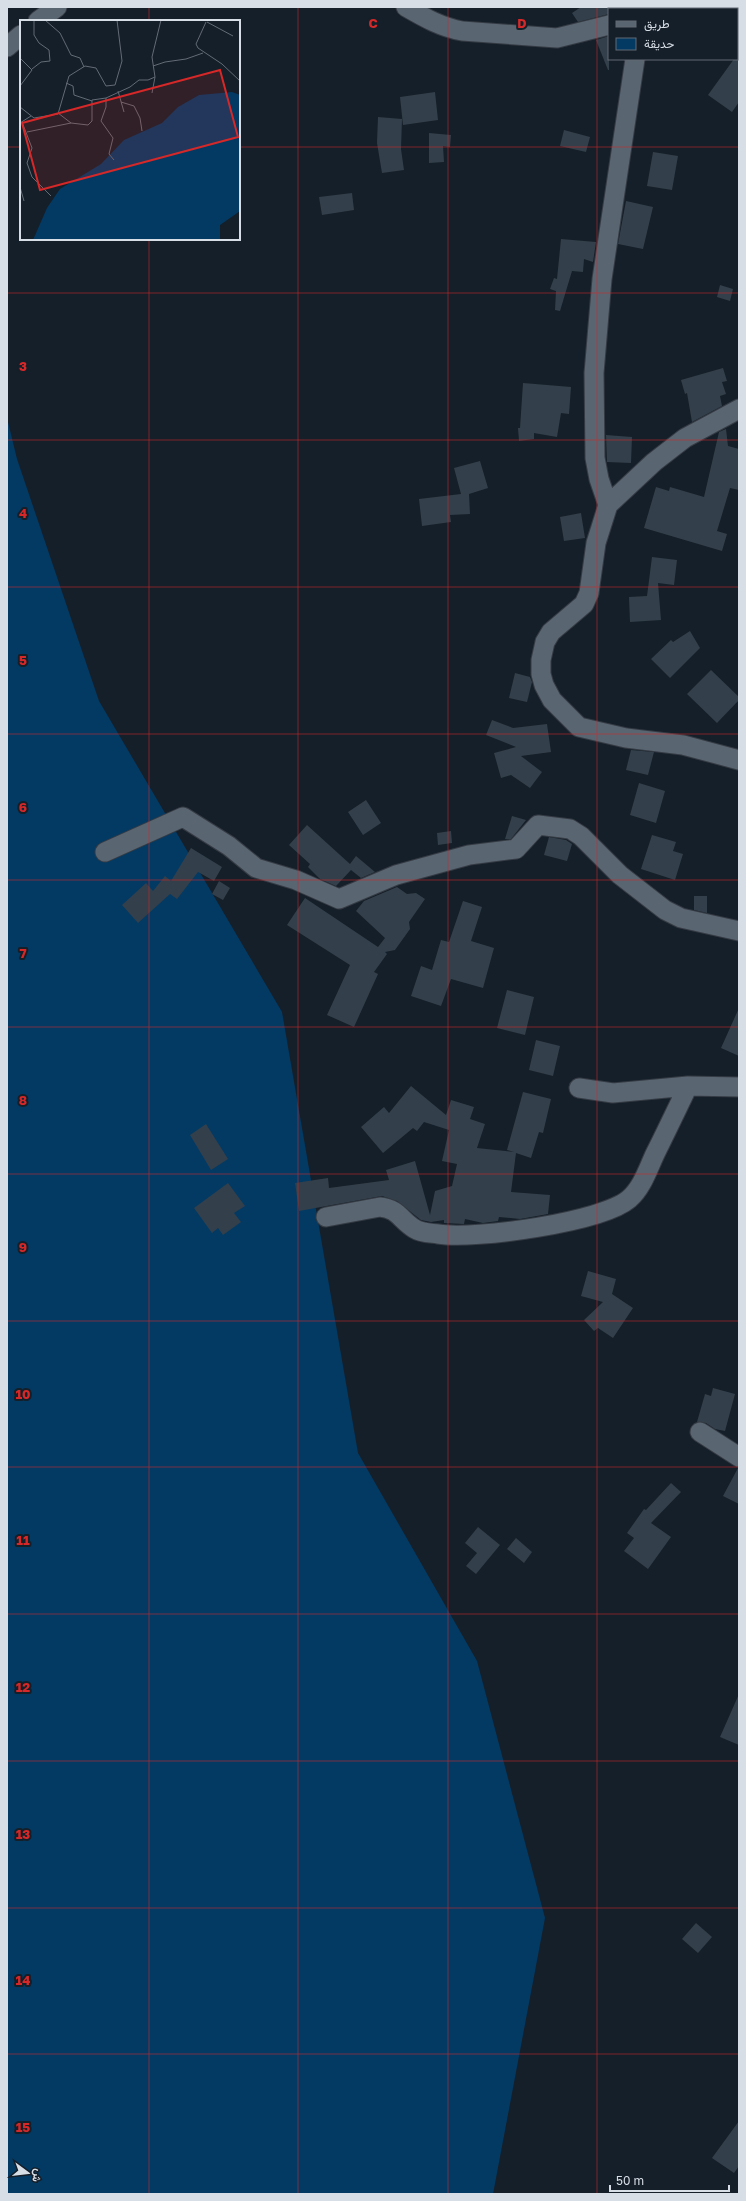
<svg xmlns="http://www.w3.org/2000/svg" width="746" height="2201" viewBox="0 0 746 2201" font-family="'Golos Text',Vazirmatn,sans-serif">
  <rect width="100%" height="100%" fill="#151f29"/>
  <path fill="#033a64" d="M 7,418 L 17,459 L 99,701 L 282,1012 L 358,1453 L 477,1661 L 545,1918 L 493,2194 L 7,2194 Z"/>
  <path fill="#333f4a" d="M 581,7 L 613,7 L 609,9 L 609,14 L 578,22 L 572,13 Z
    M 609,36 L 609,70 L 608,70 L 596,40 Z
    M 739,52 L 739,102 L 732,112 L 708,95 L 734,59 L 737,59 Z
    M 435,92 L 438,120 L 403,125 L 400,97 Z
    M 378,117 L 402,119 L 401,149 L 404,170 L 382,173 L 377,143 Z
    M 564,130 L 590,137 L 586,152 L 560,146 Z
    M 429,133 L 451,135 L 450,147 L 443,146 L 444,162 L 429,163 Z
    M 653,152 L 678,156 L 672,190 L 647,186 Z
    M 352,193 L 354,210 L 322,215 L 319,197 Z
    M 626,201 L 653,207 L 643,249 L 618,244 Z
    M 561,239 L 596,242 L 593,262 L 584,259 L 583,272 L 572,271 L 560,311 L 555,310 L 556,291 L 550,289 L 554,278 L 557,279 Z
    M 720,285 L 733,289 L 730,301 L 717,297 Z
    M 723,368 L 727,381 L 722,382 L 726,394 L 720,396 L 722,406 L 692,422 L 687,393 L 685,394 L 681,380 Z
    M 523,383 L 571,387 L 569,414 L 561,413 L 557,437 L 534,433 L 534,439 L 519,441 L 518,428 L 520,428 Z
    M 726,429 L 728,446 L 739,449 L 739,490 L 730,488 L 717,531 L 727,534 L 722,551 L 644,528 L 656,487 L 669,491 L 670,487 L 704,497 L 719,432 Z
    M 606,435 L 632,437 L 631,463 L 607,462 Z
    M 480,461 L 488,488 L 469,494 L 470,514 L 450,515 L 451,522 L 422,526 L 419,499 L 461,494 L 454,468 Z
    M 581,513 L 585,538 L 564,541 L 560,517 Z
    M 652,557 L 677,560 L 674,585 L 658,583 L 661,620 L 630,622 L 629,597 L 647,596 Z
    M 690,631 L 700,648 L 670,678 L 651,659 L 671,640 L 673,642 Z
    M 711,670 L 739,697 L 739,700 L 717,723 L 687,694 Z
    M 515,673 L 530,677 L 532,682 L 527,702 L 509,698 Z
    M 492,720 L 513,728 L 547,724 L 551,752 L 521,756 L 542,772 L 530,788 L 511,775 L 501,778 L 494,753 L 516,747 L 486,735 Z
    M 631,750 L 654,752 L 648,775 L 626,770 Z
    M 639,783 L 665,791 L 656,823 L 630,815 Z
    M 366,800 L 381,823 L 363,835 L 348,812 Z
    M 512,816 L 526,820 L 511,839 L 505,839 Z
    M 307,825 L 350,864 L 356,856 L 375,872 L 361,878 L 351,870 L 336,886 L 320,879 L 308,867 L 310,864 L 289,845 Z
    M 451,831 L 452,843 L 438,845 L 437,833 Z
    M 652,835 L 676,842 L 673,851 L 683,854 L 675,880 L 641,869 Z
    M 549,837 L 566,840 L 572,844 L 567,861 L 544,855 Z
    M 191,848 L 222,867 L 214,881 L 198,872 L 177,899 L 170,894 L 138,923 L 122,905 L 146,883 L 153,891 L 165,876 L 171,881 Z
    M 219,881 L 230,888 L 223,900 L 212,894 Z
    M 397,887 L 407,894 L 416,893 L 425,899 L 409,922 L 410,929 L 395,950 L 385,952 L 387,954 L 374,972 L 378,974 L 354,1027 L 327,1015 L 350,965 L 287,925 L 305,898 L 378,947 L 385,938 L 356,911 L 364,901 Z
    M 694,896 L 707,896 L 707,913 L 694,910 Z
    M 463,901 L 482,907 L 471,941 L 494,948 L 483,988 L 451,979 L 441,1006 L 411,996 L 421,966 L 432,970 L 441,940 L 449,942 Z
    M 507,990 L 534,997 L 525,1035 L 497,1028 Z
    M 739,1008 L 739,1056 L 721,1048 Z
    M 536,1040 L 560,1046 L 553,1076 L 529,1070 Z
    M 411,1086 L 446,1115 L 451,1100 L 474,1107 L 470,1119 L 485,1124 L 477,1148 L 514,1152 L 507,1150 L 523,1092 L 551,1099 L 543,1133 L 539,1132 L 531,1158 L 516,1153 L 511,1192 L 550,1195 L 548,1214 L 520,1219 L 499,1217 L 498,1221 L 483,1223 L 465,1219 L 464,1224 L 444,1223 L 444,1220 L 431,1222 L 421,1220 L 397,1201 L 382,1196 L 299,1211 L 295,1183 L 328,1178 L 329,1188 L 389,1180 L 386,1170 L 415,1161 L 430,1215 L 435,1191 L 452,1186 L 457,1164 L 442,1161 L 449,1130 L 424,1122 L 417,1131 L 413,1128 L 383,1153 L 361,1127 L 384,1107 L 389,1113 Z
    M 206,1124 L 228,1159 L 211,1170 L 190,1135 Z
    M 228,1183 L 245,1206 L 234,1213 L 241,1222 L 223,1235 L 218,1228 L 212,1233 L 194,1208 Z
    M 588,1271 L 616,1279 L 612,1294 L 633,1308 L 613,1338 L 598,1328 L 594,1331 L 584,1320 L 603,1302 L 581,1296 Z
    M 713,1388 L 735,1394 L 725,1431 L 715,1429 L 706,1423 L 697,1422 L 705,1394 L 711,1396 Z
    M 738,1468 L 739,1468 L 739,1504 L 723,1496 Z
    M 671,1483 L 681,1492 L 651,1523 L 671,1537 L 648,1569 L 624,1551 L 634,1538 L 627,1533 L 644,1509 L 646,1510 Z
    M 478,1527 L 500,1545 L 476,1574 L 466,1566 L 477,1553 L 465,1543 Z
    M 516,1538 L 532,1552 L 524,1563 L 507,1549 Z
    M 739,1694 L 739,1745 L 720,1737 Z
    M 696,1923 L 712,1937 L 698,1953 L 682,1939 Z
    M 739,2121 L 739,2166 L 734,2173 L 712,2158 Z"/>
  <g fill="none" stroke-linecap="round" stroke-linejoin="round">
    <g stroke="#353b44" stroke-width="21">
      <path id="minor" d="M 406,7 C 425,18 441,27 462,31 L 557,38 L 609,25
        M 711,9 L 720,7
        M 38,21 L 57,7
        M 7,47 L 21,35
        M 739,409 L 685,438 L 654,462 L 608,505 L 596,543 L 589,593 L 584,604 L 551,632 L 545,642 L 541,660 L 541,674 L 544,685 L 552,700 L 579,727 L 626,738 L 683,745 L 739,760
        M 608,505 L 599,479 L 595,458 L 594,373 L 602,279 L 635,59
        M 105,852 L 183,817 L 229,846 L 256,868 L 296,880 L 339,899 L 396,875 L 469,855 L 516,849 L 538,825 L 570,829 L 581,836 L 620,875 L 665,910 L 681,918 L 739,931
        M 579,1088 L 613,1093 L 688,1086 L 739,1087
        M 326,1217 L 380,1207 C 399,1209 400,1220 415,1229 C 421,1233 431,1233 438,1234 C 475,1240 602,1222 629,1199 C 642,1188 648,1169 655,1154 C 666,1132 677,1109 688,1086
        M 700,1432 L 739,1457"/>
    </g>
    <use href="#minor" stroke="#596571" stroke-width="19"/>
  </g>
  <path fill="none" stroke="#d62828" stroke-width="1" stroke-opacity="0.55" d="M 149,7 L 149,21M 298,7 L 298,2194M 448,7 L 448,2194M 597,7 L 597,2194M 7,147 L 21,147M 239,147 L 739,147M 149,239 L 149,2194M 7,293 L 739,293M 7,440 L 739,440M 7,587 L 739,587M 7,734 L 739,734M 7,880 L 739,880M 7,1027 L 739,1027M 7,1174 L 739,1174M 7,1321 L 739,1321M 7,1467 L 739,1467M 7,1614 L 739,1614M 7,1761 L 739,1761M 7,1908 L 739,1908M 7,2054 L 739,2054"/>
  <g transform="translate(20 20)">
    <rect width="220" height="220" fill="#151f29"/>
    <path d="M 212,72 L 220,75 L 220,191 L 200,205 L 200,220 L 13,220 L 27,188 L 40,169 L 81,144 L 104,120 L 142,103 L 158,87 L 179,75 Z" fill="#033a64"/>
    <path fill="none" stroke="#636b75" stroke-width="1" d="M 25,0 L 40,13 L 51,35 L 60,38 L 64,47M 186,2 L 176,24 L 178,28 L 202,44 L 220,61M 187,2 L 213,16M 0,38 L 12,50 L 0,66M 133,46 L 145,42 L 166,39 L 183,33M 12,49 L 21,42 L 30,41 L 29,30 L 19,23 L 14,15 L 14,0M 46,63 L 53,66 L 54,75 L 72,81M 98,71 L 104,92M 132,73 L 135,57 L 132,37 L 141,0M 86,78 L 86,87 L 81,101 L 93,118 L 89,134 L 94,140M 101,82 L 114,86 L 120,98 L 122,111M 0,87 L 14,98 L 38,94 L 49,56 L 65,46 L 76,48 L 86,66 L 95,65 L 102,41 L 97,0M 38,93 L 51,103 L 68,105 L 72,101 L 72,80 L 86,78 L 110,67 L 119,60 L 128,60 L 135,57M 2,102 L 12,128 L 7,143 L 12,157 L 31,176M 0,103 L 11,96M 7,112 L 51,103M 0,167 L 4,181"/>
    <path fill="#d62828" fill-opacity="0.15" stroke="#d62828" stroke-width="2" d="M 200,50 L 218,117 L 20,170 L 2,103 Z"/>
    <rect width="220" height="220" fill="none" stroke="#d8dee6" stroke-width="2"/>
  </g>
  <g font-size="13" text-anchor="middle" font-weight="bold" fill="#d62828" stroke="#151f29" stroke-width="4" stroke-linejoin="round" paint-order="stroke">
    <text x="373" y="28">C</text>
    <text x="522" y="28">D</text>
    <text x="23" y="371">3</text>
    <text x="23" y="518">4</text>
    <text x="23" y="665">5</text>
    <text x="23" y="812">6</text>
    <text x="23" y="958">7</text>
    <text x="23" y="1105">8</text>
    <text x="23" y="1252">9</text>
    <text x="23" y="1399">10</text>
    <text x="23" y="1545">11</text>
    <text x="23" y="1692">12</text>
    <text x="23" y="1839">13</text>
    <text x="23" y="1985">14</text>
    <text x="23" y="2132">15</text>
  </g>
  <rect width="746" height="2201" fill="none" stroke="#d8dee6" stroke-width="16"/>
  <rect x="608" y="8" width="130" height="52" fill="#151f29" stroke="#636b75"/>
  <rect x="616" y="21" width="20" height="6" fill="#596571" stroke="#636b75"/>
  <text x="644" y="28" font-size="12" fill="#d8dee6">طريق</text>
  <rect x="616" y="38" width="20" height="12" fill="#033a64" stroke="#636b75"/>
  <text x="644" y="48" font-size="12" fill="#d8dee6">حديقة</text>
  <g transform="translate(28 2173) rotate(105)" stroke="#151f29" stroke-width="3" paint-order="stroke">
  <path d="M0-3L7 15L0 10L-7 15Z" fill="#d8dee6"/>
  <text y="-6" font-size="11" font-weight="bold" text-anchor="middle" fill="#d8dee6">ش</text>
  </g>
  <path d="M610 2185v6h119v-6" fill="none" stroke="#d8dee6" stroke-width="2"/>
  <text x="616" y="2185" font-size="12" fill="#d8dee6" stroke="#151f29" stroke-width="3" paint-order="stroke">50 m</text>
</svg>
